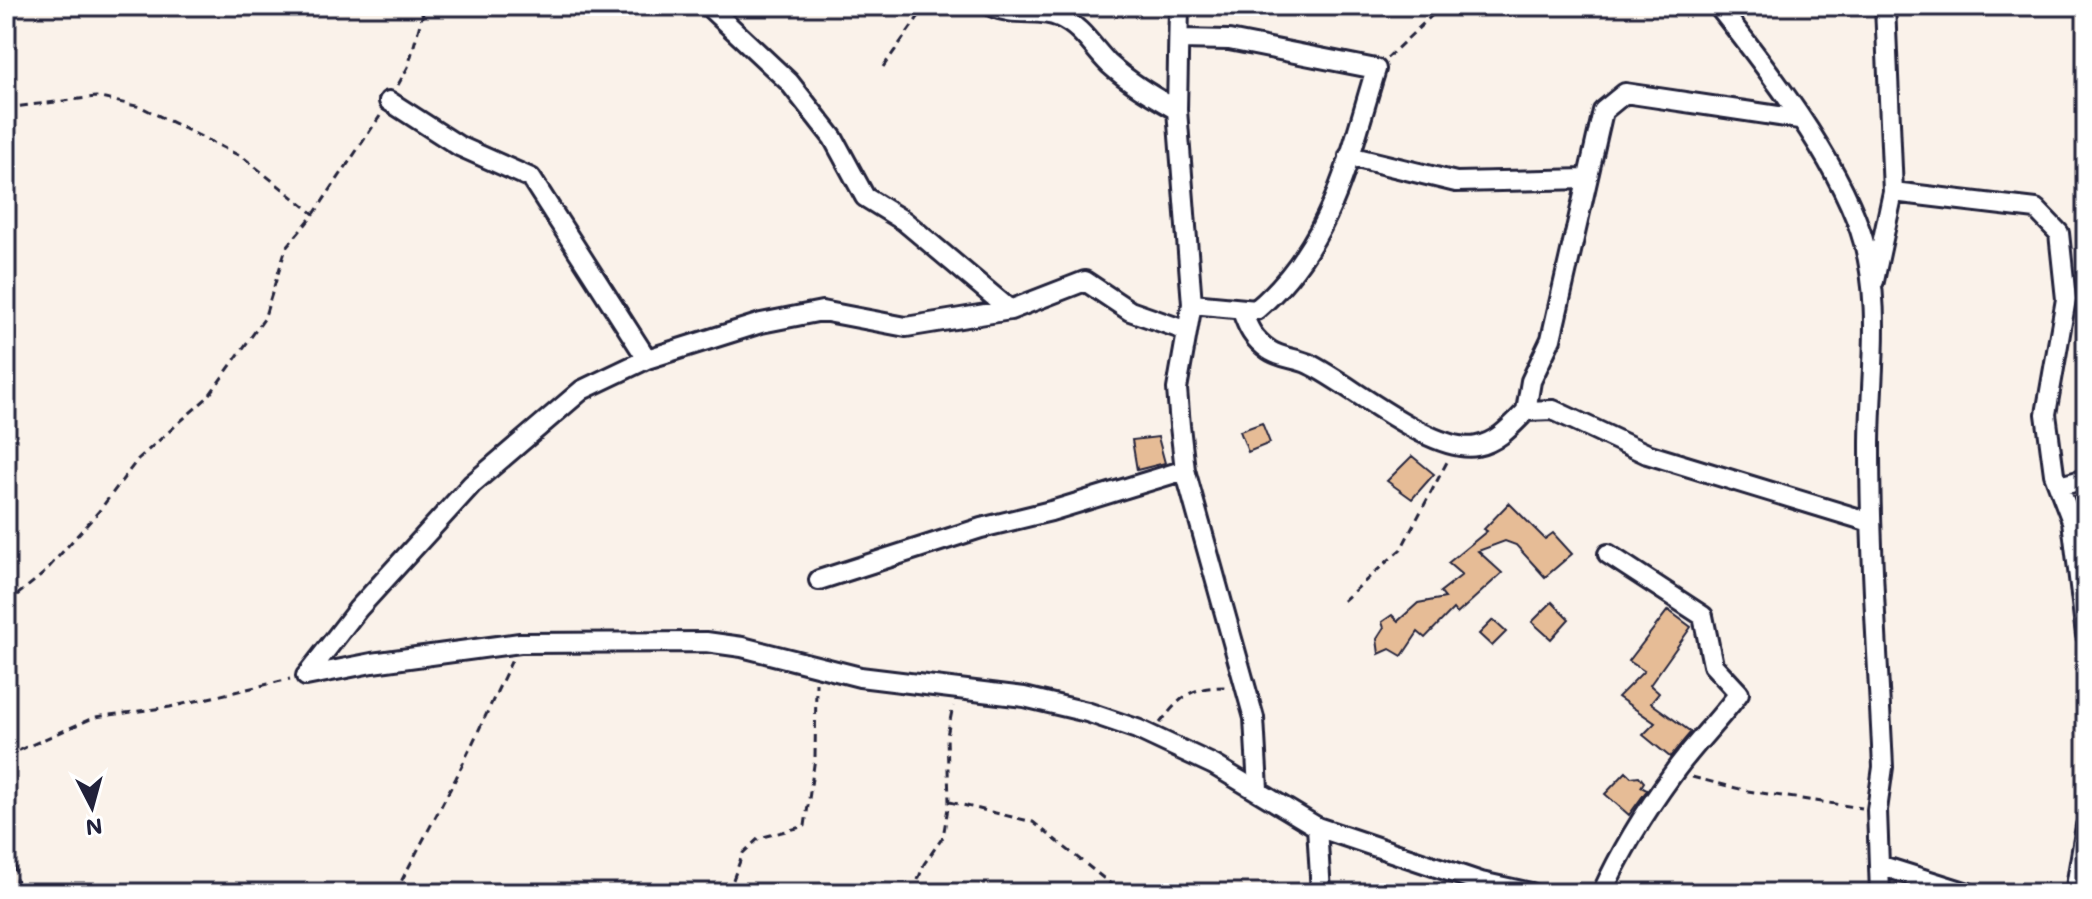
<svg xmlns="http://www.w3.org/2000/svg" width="2092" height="899" viewBox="0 0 2092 899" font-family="Mali,sans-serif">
  <rect width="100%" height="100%" fill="#faf2ea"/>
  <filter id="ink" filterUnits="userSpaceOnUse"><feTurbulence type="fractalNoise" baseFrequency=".0125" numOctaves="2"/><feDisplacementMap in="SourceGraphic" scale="16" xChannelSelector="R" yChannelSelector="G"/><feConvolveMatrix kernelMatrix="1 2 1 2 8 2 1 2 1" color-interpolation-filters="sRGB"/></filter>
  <g filter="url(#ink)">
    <path fill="#e6bc96" stroke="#22223b" stroke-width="2" d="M 1262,423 L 1270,443 L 1248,452 L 1240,431 Z
      M 1158,437 L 1165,463 L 1137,470 L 1132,440 Z
      M 1412,456 L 1434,474 L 1412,499 L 1387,481 Z
      M 1509,503 L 1545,539 L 1553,533 L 1572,554 L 1545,577 L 1516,545 L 1505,541 L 1478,551 L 1502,573 L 1457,614 L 1453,609 L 1425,638 L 1418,632 L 1402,656 L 1390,649 L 1379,654 L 1377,639 L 1384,628 L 1382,622 L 1392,615 L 1398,621 L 1418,603 L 1445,598 L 1440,592 L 1462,575 L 1448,563 L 1487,531 L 1484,529 Z
      M 1552,602 L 1569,619 L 1551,639 L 1532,622 Z
      M 1668,610 L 1691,627 L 1650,685 L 1659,693 L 1651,703 L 1691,732 L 1670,757 L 1643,735 L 1655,723 L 1618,697 L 1644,671 L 1629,661 Z
      M 1493,620 L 1506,632 L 1492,646 L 1479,634 Z
      M 1626,772 L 1631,777 L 1639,776 L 1644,782 L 1641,787 L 1647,790 L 1629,815 L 1605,794 Z"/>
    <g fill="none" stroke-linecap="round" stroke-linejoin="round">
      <g stroke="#22223b" stroke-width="24">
        <path id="minor" d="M 708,6 L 789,82 L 833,138 L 865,197 L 904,221 L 1010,310
          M 991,6 C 1014,17 1040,8 1059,17 C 1082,27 1092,47 1109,64 C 1130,83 1153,96 1177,110
          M 1179,6 L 1177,110 L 1192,304 L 1177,389 L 1180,426 L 1185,470 L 1254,718 L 1258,789
          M 1718,6 C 1767,68 1835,156 1860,230 C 1884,300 1870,374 1870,446 C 1870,553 1878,660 1883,767 L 1877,810 L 1880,893
          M 1179,39 L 1229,40 L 1376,69 C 1348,160 1332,246 1256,310 L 1192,304
          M 389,101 L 459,146 L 531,178 L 647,359
          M 1349,156 L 1456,182 L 1586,179
          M 1893,192 L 2036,209 L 2059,233 L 2066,299 L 2046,414 L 2054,474 L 2072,521 L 2086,635
          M 1874,281 L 1893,192 L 1885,6
          M 1242,311 C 1248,328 1253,339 1269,350 C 1280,358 1296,358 1309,364 C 1349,383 1433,455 1477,446 C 1498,442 1512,425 1526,411 L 1553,410 L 1647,454 L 1870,522
          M 1526,411 L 1531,381 L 1551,339 L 1603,111 L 1625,93 L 1799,119
          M 2059,486 L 2086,479
          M 819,580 L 981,528 L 1051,511 L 1185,470
          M 306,676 L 372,663 L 520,643 L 706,642 L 742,647 L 860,677 L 1024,697 L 1087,712 L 1137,729 L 1214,765 L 1317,827
          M 306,676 L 358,609 L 472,484 L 582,390 L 647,359 L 761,323 L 822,311 L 906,327 L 1010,310 L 1085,281 L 1130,311 L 1187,331
          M 1879,865 L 1968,893
          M 1321,893 L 1317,827 L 1481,882 L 1531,893
          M 1602,893 C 1621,851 1645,812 1672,775 C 1692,746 1718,722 1739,693 L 1713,665 L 1703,616 L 1608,554
          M 2075,893 L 2086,826"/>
      </g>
      <path stroke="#22223b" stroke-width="3" stroke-dasharray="8 6" stroke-linecap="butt" d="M 1387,58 L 1442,6
        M 883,67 L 926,6
        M 398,85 L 408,67 L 425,6
        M 6,108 L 96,97 L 141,107 L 244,158 L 314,214
        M 1343,601 L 1401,549 L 1447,462
        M 6,604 L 43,574 L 99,511 L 138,459 L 208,397 L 264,319 L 286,248 L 314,214 L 380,116
        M 1160,723 C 1184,693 1191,687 1230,687
        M 6,756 L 95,717 L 170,707 L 290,679
        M 1692,777 L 1748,791 L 1862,808
        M 6,795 L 18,893
        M 950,802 L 1033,822 L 1122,893
        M 395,893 L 456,778 L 512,660
        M 728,893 L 743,853 L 759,838 L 805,826 L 815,758 L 816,683
        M 913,893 L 924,864 L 943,837 L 949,802 L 947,736 L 953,706"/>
      <use href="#minor" stroke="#fff" stroke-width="18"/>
    </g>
  </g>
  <rect width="2092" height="899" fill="none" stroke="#fff" stroke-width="32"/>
  <rect x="16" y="16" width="2060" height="867" fill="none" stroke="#22223b" stroke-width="3" filter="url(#ink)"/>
  <g transform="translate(92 807) rotate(174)" stroke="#ffffff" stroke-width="6" paint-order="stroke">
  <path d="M0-6L14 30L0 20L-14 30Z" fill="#22223b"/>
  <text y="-12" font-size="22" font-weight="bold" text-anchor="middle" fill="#22223b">N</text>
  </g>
</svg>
